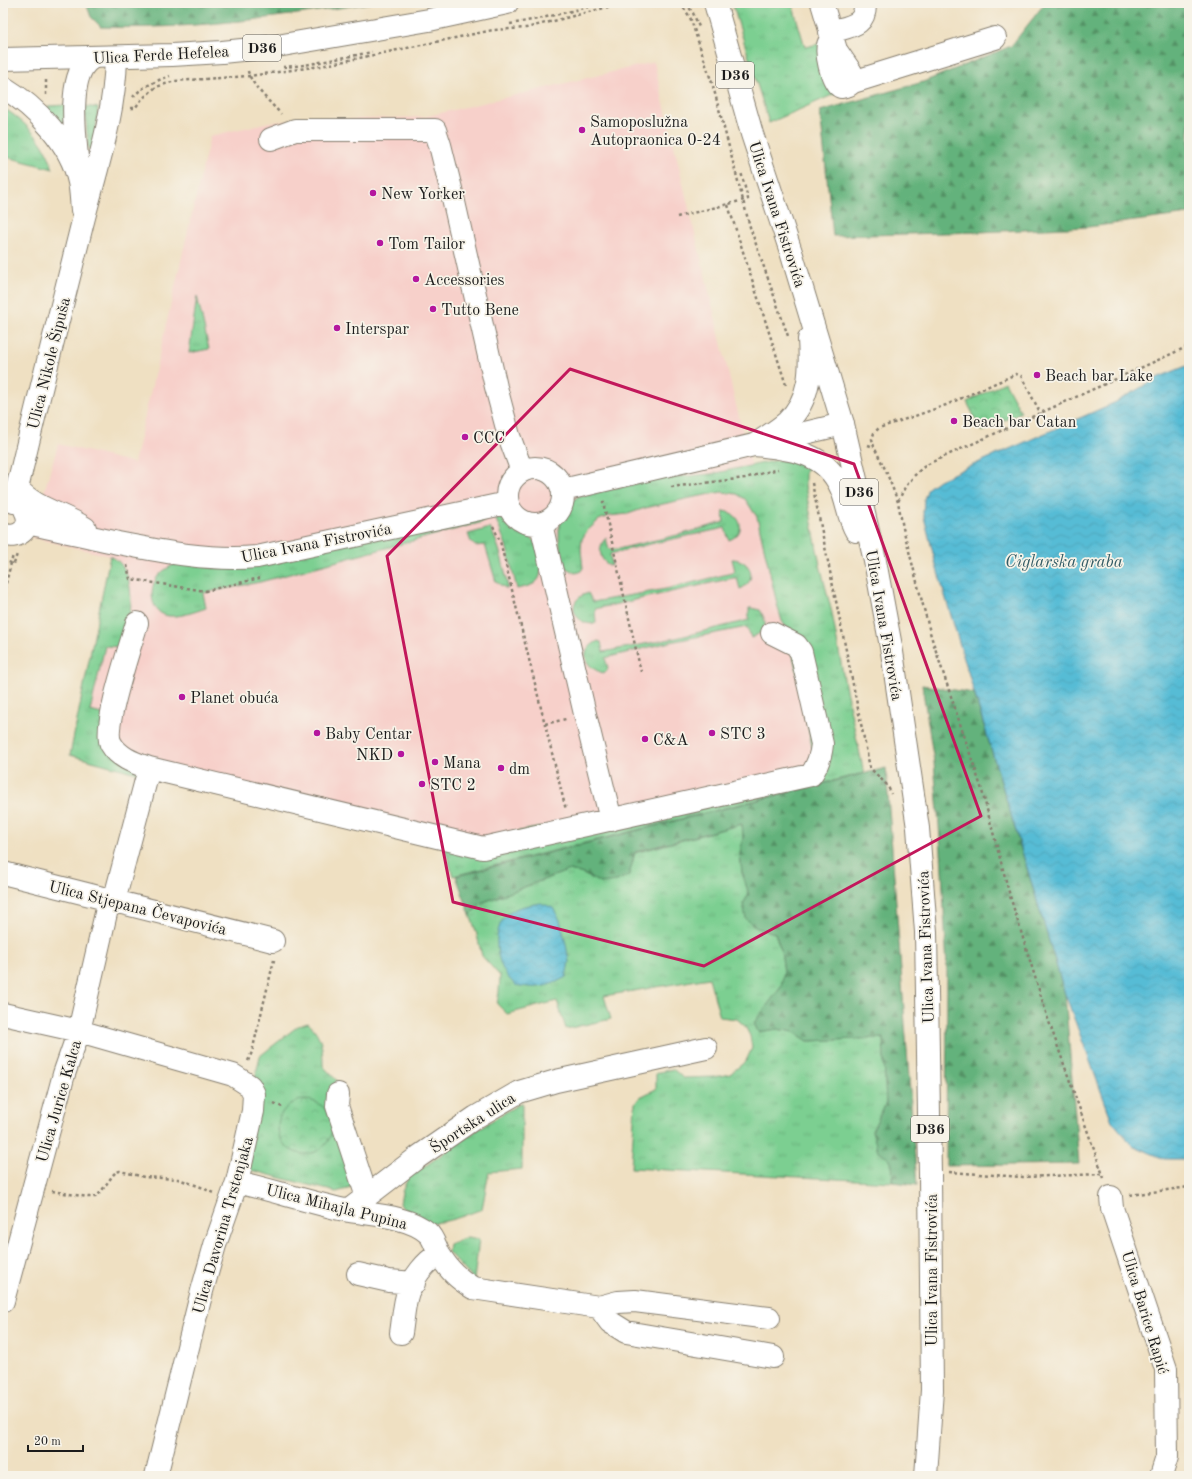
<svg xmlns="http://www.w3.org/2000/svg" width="1192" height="1479" viewBox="0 0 1192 1479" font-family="'Old Standard TT',serif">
  <defs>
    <pattern id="grass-tufts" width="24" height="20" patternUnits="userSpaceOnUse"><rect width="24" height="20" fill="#7bcf91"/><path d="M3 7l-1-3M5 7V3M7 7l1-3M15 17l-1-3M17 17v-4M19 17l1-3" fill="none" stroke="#6ab17c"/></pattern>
    <pattern id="forest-firs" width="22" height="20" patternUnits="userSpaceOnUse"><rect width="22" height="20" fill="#64b27b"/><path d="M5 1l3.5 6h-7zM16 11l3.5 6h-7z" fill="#529064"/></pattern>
    <pattern id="park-crowns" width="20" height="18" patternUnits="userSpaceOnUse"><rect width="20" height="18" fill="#7bcf91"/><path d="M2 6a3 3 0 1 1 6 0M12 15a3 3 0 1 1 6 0" fill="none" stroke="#6ab17c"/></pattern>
    <pattern id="water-waves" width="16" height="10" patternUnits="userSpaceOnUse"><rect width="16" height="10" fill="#57bcd5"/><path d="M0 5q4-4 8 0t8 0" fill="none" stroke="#4ba1b6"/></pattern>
  </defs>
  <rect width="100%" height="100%" fill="#f7f3e8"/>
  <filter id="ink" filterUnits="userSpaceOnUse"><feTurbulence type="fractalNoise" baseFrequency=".025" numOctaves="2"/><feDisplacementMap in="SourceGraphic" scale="8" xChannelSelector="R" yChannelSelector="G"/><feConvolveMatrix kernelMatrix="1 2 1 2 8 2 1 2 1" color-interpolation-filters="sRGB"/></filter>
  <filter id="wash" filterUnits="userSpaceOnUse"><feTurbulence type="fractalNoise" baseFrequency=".012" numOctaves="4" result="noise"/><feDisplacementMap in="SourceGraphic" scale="16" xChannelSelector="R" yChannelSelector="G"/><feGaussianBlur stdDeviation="0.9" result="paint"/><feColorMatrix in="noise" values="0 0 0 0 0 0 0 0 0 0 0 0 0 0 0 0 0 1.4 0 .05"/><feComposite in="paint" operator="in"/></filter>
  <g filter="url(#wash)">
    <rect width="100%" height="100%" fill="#efe0c2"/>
    <path fill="#f7d0ca" d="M 654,62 L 736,405 L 831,775 L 515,849 L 70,755 L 110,556 L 31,537 L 58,444 L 134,463 L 210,136 L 270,122 L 424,117 Z"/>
    <path fill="url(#grass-tufts)" stroke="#4c7656" d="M 732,3 L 792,3 L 805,47 L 818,44 L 837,93 L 769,123 Z
      M 66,105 L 67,137 L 47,109 L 49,106 Z
      M 85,106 L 98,108 L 94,146 L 90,150 L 88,147 Z
      M 3,108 C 18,116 38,135 46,151 C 49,156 51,163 53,169 L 3,156 Z
      M 197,296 L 209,349 L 189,353 Z
      M 778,460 L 798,461 L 809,468 L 805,471 L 805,486 L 820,565 L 832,613 L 845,685 L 864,773 L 453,876 L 444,845 L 818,776 L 788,631 L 782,621 L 778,608 L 757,517 L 745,499 L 737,494 L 722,492 L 695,497 L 645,508 L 628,514 L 609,516 L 599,520 L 587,531 L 582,539 L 581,550 L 583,568 L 580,572 L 575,573 L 566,568 L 561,553 L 559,539 L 559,527 L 567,508 L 578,496 L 660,478 L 711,474 Z
      M 723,511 C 741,513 748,533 729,540 L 725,528 L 654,543 L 610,554 L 612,566 C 599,563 597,546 606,538 L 609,549 L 618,549 L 686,533 L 724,522 Z
      M 484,516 L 485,521 L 479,523 L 260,582 L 203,593 L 206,608 C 194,612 181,617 169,616 C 150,614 148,588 158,576 C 163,570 170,567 176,563 Z
      M 495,517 C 505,518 522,528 530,535 C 538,544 546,572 537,581 C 533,586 524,587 517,589 L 506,545 Z
      M 490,528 C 500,546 504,567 508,587 L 507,589 L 496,582 L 485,545 L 475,546 L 471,542 L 468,534 Z
      M 110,556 C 132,565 133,599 129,620 C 127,629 122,638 119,647 L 105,646 L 90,711 L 102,714 L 140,774 L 70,755 Z
      M 732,559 C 752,559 758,582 740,589 L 737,578 L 733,578 L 595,609 L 596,623 C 581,628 565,608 580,597 C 582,595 586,594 588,593 L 593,602 L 666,589 L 732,573 L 735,571 Z
      M 749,608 L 751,608 L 760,610 C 769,625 766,631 751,638 L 747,627 L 670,642 L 605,658 L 608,668 L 607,671 L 603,673 C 584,667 578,651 598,641 L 601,642 L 603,652 L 676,638 L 749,620 Z
      M 742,824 L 743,838 L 740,854 L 742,873 L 749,894 L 743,904 L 757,928 L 775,933 L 781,950 L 784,972 L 781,987 L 754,1023 L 758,1032 L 777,1029 L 794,1032 L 808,1041 L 883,1038 L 886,1103 L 872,1131 L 888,1156 L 893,1167 L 892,1182 L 631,1168 L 635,1103 L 640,1097 L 656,1089 L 656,1073 L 673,1069 L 683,1078 L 714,1077 L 730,1074 L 746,1061 L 752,1048 L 750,1036 L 745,1026 L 737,1019 L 720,1017 L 709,978 L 604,996 L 611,1019 L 566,1029 L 557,1001 L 507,1014 L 497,1004 L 499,991 L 500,976 L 482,956 L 476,931 L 470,915 L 481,903 L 570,870 L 583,874 L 601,883 L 629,875 L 635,853 Z
      M 308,1023 C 322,1035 323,1049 323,1066 L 340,1084 L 333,1113 L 351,1188 L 336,1192 L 250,1170 L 255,1078 L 260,1056 L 298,1026 Z
      M 522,1102 L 522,1169 L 489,1172 L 482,1209 C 460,1217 429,1232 408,1214 C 405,1212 403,1208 400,1204 L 402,1192 L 408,1178 L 480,1128 Z
      M 467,1237 L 479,1239 L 474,1280 L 448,1252 L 449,1244 Z"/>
    <path fill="url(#forest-firs)" stroke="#40674c" d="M 86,3 L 371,3 C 282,17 192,30 101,27 L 91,17 Z
      M 1045,3 L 1189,3 L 1189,214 L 1088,227 L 979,232 L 833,236 L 820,111 L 923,82 L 1011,46 Z
      M 922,685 L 974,693 L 1065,994 L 1079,1164 L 946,1166 L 947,969 L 941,852 L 934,762 Z
      M 886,768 L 917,1185 L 892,1182 C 893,1165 894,1159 878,1151 L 872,1131 L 886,1103 L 883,1038 L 808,1041 L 794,1032 L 777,1029 L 758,1032 L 754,1023 L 781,987 L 784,972 L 781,950 L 775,933 L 757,928 L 746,919 L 743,904 L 749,894 L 742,873 L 740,854 L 743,838 L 742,824 L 635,852 L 629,875 L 617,881 L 601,883 L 583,874 L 570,870 L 481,903 L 470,915 L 456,876 Z"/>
    <path fill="url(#park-crowns)" stroke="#4c7656" d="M 1005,382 L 1021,412 L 982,432 L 967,402 Z
      M278 1127a27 27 0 1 1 54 0a27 27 0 1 1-54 0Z"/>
    <path fill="url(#water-waves)" stroke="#3a6c78" d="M 1189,365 L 1189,1159 L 1164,1159 L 1132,1145 L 1112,1121 L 1065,994 L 937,569 L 923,513 L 924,499 L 928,488 L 939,480 L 1116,402 L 1159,377 Z
      M 541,903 L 553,908 L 560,920 L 566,944 L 569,962 L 566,977 C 546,988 537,989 515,985 C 512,981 507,977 505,973 C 495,956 492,926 509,913 C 517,906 531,905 541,903 Z"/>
  </g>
  <g filter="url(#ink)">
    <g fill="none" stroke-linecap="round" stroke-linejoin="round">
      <g stroke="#867e6f" stroke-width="24">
        <path id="minor" d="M 822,3 L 836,50 L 851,72 L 853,82 L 995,38
          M 830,32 C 849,26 866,27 865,3
          M 830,41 C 823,49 832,83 841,87 L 849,85 L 853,82
          M 3,87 C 36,107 71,143 79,182 C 81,191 81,201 82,210
          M 271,139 L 295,130 L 435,130 L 440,145 L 451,189 L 496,387 L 509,436 L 522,471
          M 78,168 C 76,142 67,83 86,63 C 88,61 91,59 93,57
          M507 496a28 28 0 1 1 56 0a28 28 0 1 1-56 0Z
          M 17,488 C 35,509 62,513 85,528
          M 563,490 L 843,424
          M 14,502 C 35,410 59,318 82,225 C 96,170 115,115 116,57
          M 28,523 C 58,530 88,536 118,543 C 164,552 210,561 257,557 L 507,503
          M 541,524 L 585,714 L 611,820
          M 3,534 C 19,541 34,526 25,510
          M 137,623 C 131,644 102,728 111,744 C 119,758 135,763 149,768 L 483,848 L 811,775 C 818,765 821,756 822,744 L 801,652 L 796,645 L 772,633
          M 3,873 L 273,941
          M 114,901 L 146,780
          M 3,1014 L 79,1031 L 233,1075 L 250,1086 L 254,1094 L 253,1111 L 237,1182 L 215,1245 L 202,1291 L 156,1476
          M 338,1094 L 337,1106 L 367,1197
          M 237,1182 C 275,1191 312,1203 349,1211 C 373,1215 409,1216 428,1233 C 433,1237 436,1248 439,1254 C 449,1270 457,1278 473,1288 L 599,1307 L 618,1302 L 635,1301 L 769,1318
          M 1111,1197 L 1112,1208 L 1166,1369 L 1167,1457 L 1161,1476
          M 349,1210 L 418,1157 L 476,1117 L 519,1092 L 556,1081 L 706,1048
          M 358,1274 L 389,1281 L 414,1283
          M 3,1301 L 64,1074 L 79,1031 L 109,900
          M 599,1307 L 610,1322 L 626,1332 L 773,1357
          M 401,1333 C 403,1321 404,1303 408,1292 C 414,1277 425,1262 439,1254"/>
      </g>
      <g stroke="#867e6f" stroke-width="24">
        <path id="major" d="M 715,3 L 752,134 L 792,255 L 843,424 L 875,561 L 892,652 L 918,828 L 926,932 L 930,1175 L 932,1390 L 926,1476
          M 3,59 L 172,55 L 222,52 L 271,47 L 429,20 L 507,3
          M 755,445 C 789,449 825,451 841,488 C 847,501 848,518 856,531
          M 755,445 C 766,437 778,430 787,422 C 811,399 811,369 809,339"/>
      </g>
      <path stroke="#867e6f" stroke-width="2.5" stroke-dasharray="3 3" stroke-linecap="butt" d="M 680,3 L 690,17 L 713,86 L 750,227 L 788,336
        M 686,3 L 693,13 L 699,27
        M 510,24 L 538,19 L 605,3
        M 283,67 L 305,65 L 372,52
        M 248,71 C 251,85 272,104 281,114
        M 46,95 L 46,78
        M 133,97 C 143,86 156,81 170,76
        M 131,108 L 135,108 L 142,99 L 156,87 L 175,81 L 249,76 L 321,66 L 493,30 L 526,28 L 624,3
        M 728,205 L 786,385
        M 677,217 L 748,199 L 741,172
        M 868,445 L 874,447
        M 539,458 L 543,459 L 563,470
        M 812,483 L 870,768 L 888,786 L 891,794
        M 498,484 L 502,473
        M 671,487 L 745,478 L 778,469
        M 605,502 L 603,502 L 641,672
        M 898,502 L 886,471 L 874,447 L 872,439 L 874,433 L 879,428 L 915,416 L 946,405 L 1016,374 L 1021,376 L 1041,414
        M 493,526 L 500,541 L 566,810
        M 3,560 L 14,564 L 17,554
        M 127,565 L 130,579 L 205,591 L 260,578
        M 3,595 L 13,555
        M 545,724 L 566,719
        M 248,1061 L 252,1052 L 274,960
        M 274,1103 L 284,1108
        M 949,1172 L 1023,1177 L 1103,1174
        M 1104,1178 L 1048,1019 L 1010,896 L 981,787 L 931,636 L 903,528 L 898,502 L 904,489 L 914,476 L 922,468 L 932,462 L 1189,346
        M 52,1191 L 88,1197 L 95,1197 L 100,1193 L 113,1175 L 116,1172 L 120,1171 L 144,1177 L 178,1179 L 201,1187 L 213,1193
        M 1130,1195 L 1189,1187"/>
      <use href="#minor" stroke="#fff" stroke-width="22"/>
      <use href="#major" stroke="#fff" stroke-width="22"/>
    </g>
  </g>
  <path fill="none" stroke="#c2185b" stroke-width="3" stroke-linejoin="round" d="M 570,369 L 854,464 L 981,816 L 704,966 L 453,902 L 387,556 Z"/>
  <g fill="#b5179e" stroke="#f7f3e8" stroke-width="1.5">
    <circle cx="582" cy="130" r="4"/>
    <circle cx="373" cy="193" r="4"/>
    <circle cx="380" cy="243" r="4"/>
    <circle cx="416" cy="279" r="4"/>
    <circle cx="433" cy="309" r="4"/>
    <circle cx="337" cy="328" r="4"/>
    <circle cx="1037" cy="375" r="4"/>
    <circle cx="954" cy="421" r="4"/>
    <circle cx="465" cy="437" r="4"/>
    <circle cx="182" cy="697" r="4"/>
    <circle cx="317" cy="733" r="4"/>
    <circle cx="712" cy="733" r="4"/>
    <circle cx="645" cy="739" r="4"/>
    <circle cx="401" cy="754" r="4"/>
    <circle cx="435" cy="762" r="4"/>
    <circle cx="501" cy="768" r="4"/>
    <circle cx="422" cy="784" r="4"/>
  </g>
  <g text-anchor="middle" stroke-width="3.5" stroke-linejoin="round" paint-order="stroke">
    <g fill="#f7f3e8" stroke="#5e5c59" stroke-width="1">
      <rect x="243" y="35" width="38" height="26" rx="3"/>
      <rect x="716" y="62" width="38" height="26" rx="3"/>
      <rect x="840" y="479" width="38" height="26" rx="3"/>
      <rect x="911" y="1116" width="38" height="26" rx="3"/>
    </g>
    <g font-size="15" font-weight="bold" fill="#1c1c1c">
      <text x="262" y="53">D36</text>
      <text x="735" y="80">D36</text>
      <text x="859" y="497">D36</text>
      <text x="930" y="1134">D36</text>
    </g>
    <g font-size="16" fill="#1c1c1c" stroke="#f7f3e8">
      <text transform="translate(161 54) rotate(-3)" y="6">Ulica Ferde Hefelea</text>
      <text transform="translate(778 214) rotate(72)" y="6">Ulica Ivana Fistrovića</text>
      <text transform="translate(48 363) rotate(-76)" y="6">Ulica Nikole Šipuša</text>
      <text transform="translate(316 542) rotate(-11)" y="6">Ulica Ivana Fistrovića</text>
      <text transform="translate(885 625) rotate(80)" y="6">Ulica Ivana Fistrovića</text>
      <text transform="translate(138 907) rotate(14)" y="6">Ulica Stjepana Čevapovića</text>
      <text transform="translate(925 947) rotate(-92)" y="6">Ulica Ivana Fistrovića</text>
      <text transform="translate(58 1101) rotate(-74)" y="6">Ulica Jurice Kalca</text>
      <text transform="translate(472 1122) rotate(-33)" y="6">Športska ulica</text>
      <text transform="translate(337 1206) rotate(14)" y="6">Ulica Mihajla Pupina</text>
      <text transform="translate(222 1225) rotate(-74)" y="6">Ulica Davorina Trstenjaka</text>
      <text transform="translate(931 1270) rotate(-90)" y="6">Ulica Ivana Fistrovića</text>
      <text transform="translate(1146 1312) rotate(73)" y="6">Ulica Barice Rapić</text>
    </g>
    <g font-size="16" fill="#1c1c1c" stroke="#f7f3e8" text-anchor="start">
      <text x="590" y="127">Samoposlužna<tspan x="590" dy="18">Autopraonica 0-24</tspan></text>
      <text x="381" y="199">New Yorker</text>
      <text x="388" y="249">Tom Tailor</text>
      <text x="424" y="285">Accessories</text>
      <text x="441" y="315">Tutto Bene</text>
      <text x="345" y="334">Interspar</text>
      <text x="1045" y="381">Beach bar Lake</text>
      <text x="962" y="427">Beach bar Catan</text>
      <text x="473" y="443">CCC</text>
      <text x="190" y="703">Planet obuća</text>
      <text x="325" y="739">Baby Centar</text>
      <text x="720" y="739">STC 3</text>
      <text x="653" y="745">C&amp;A</text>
      <text x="393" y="760" text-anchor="end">NKD</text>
      <text x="443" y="768">Mana</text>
      <text x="509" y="774">dm</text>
      <text x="430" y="790">STC 2</text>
    </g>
    <g font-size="17" font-style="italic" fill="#345c66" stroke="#f7f3e8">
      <text x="1064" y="567">Ciglarska graba</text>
    </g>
  </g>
  <rect width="1192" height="1479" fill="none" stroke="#f7f3e8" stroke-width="16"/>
  <path d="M28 1445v6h55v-6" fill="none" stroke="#1c1c1c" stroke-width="2"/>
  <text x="34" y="1445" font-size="12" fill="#1c1c1c" stroke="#f7f3e8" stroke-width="3" paint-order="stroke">20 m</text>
</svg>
